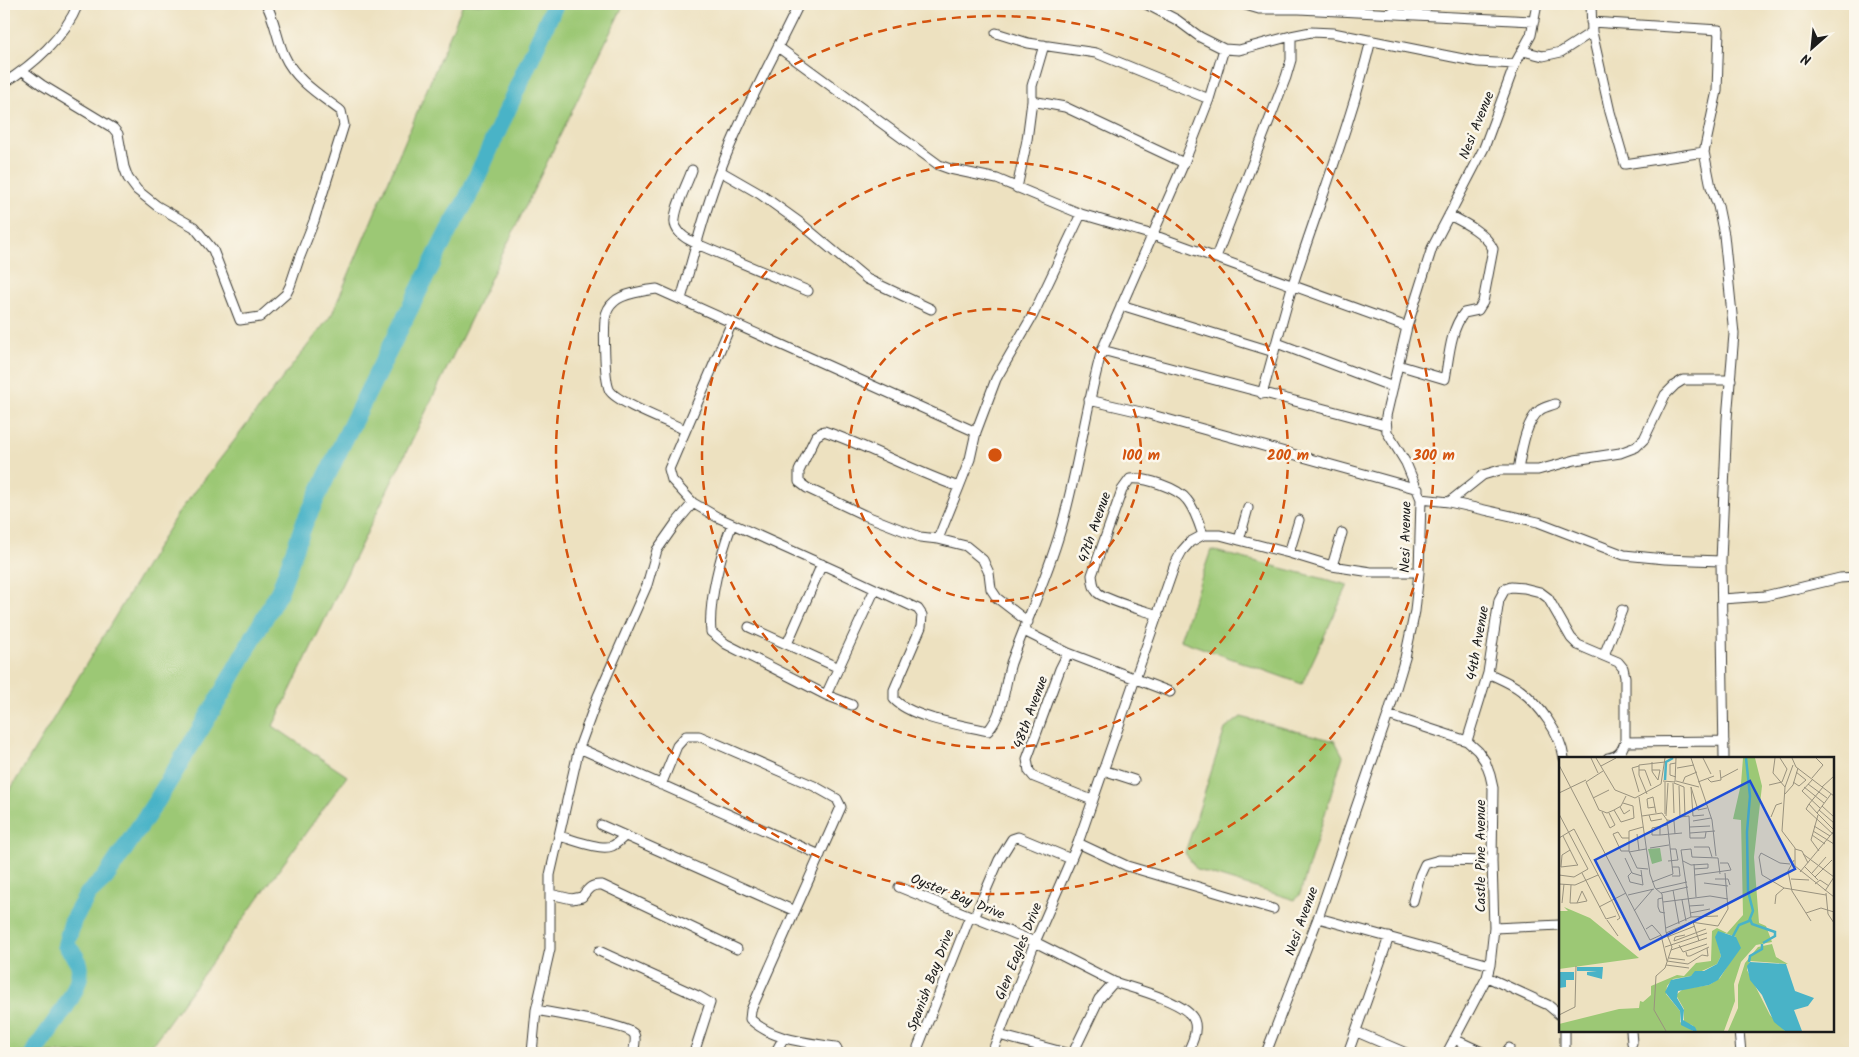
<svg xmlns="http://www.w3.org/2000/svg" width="1859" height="1057" viewBox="0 0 1859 1057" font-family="Kalam,sans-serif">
  <rect width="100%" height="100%" fill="#fbf7ec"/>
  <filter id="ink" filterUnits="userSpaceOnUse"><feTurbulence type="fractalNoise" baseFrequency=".02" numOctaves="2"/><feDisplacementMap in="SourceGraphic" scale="10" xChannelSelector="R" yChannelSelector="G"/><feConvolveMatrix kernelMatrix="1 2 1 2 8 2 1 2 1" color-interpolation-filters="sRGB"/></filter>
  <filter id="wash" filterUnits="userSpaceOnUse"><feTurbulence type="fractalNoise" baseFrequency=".0096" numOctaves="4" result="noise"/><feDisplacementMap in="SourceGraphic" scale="20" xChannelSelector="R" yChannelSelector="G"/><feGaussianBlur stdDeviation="1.12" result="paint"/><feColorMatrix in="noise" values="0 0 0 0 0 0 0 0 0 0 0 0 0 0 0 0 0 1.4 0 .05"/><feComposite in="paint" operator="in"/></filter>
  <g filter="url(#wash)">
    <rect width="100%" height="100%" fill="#ede1c0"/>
    <path fill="#9cc875" stroke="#5c7248" d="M 463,4 L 624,4 L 273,726 L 347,776 L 146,1053 L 4,1053 L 4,800 L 176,516 L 332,314 Z
      M 1211,550 L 1348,585 L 1302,684 L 1180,640 Z
      M 1241,717 L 1335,741 L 1343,756 L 1300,894 L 1295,900 L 1197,870 L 1185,853 L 1225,729 Z"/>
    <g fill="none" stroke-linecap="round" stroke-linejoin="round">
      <path stroke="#49b3c7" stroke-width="18" d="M 34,1053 C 45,1033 86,988 79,964 C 78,958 70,950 66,945 L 73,920 L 88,894 L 105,878 L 156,802 L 217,702 L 280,590 L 304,524 L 344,440 L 449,230 L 467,199 L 555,4"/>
    </g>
  </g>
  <g filter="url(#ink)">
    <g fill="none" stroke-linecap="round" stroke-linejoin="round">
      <g stroke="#3b3a35" stroke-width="11">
        <path id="minor" d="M 1146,4 L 1177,20 L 1200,37 L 1224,49 L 1239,50 L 1291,36 L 1311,32 L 1333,33 L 1478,62 L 1515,64
          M 1242,4 L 1259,9 L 1299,9 L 1534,21
          M 1591,4 L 1592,32 L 1610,112 L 1625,164 L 1704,152
          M 1393,14 L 1395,4
          M 1591,22 L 1719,30 L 1717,91 L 1704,152 L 1711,187 L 1718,206 L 1724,235 L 1734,334 L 1727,419 L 1721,561 L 1724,758
          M 996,33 L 1028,43 L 1096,53 L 1209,99
          M 778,47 L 939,165 L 950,169 L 997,179 L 1081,214 L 1153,235 L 1407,327
          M 1523,51 L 1543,56 L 1561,52 L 1592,32
          M 23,71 L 42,85 L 113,128 L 118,134 L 124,167 L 128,178 L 137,190 L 157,206 L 194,227 L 213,250 L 240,320 L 260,317 L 286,294 L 290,286 L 299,259 L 314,221 L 344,125 L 341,111 C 320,95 295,80 284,55 C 277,39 274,17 266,4
          M 4,83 C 33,65 65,37 78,4
          M 1032,101 L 1065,107 L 1184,163
          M 692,170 C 688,183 670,215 676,227 C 680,236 689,240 697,244 L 808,291
          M 720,171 L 760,194 L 799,222 L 867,279 L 931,309
          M 1017,188 L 1027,140 L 1032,101 L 1032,86 L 1044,45
          M 1216,257 L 1286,77 L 1291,60 L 1291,36
          M 681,299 C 693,258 703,216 718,176 C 740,117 772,60 799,4
          M 1121,305 L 1274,352
          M 732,322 L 669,469 L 672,480 L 693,503 L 717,517 L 841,573 L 918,609 L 922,615 L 921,627 L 894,690 L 894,699 C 911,718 962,725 988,731 C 1004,713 1004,686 1011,663 C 1027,619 1047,577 1060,532 C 1078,472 1085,410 1102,350 L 1184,163 L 1209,99 L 1224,49
          M 1277,343 L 1393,387
          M 1102,350 L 1385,425
          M 1398,365 L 1445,379 C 1449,358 1450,330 1464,313 L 1478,310 L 1483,302 L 1493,249 C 1486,233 1463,222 1449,215
          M 1262,394 C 1273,357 1282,320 1293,284 C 1319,203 1351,123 1371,40
          M 1089,400 L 1145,413 L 1418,489
          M 685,430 C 669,422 618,403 610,391 C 604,382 604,331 605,319 C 606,313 609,306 614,302 C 621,294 647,290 657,289 L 976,432
          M 1518,470 C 1521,454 1525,421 1540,410 C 1544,407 1550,406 1555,404
          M 959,487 C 913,471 870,447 824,431 L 816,436 L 799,471 L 799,482 L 807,488 L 864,515 L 920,537 L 938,539 L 966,546 L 983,560 L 989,573 L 991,589 L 997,598 L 1028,622
          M 1421,499 L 1449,502 L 1538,522 L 1624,555 L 1665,559 L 1721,561
          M 1449,502 L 1483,475 L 1500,470 L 1538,470 L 1575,460 L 1620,453 L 1636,447 L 1644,439 L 1665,395 L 1675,385 L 1683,380 L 1731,380
          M 732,524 C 721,553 708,602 711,632 L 726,644 L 826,695 L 852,705
          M 938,539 L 959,487 L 970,459 L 976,432 L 996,379 L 1033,315 L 1081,214
          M 1239,540 L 1248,508
          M 1289,553 L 1299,520
          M 1332,566 L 1342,533
          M 1722,599 L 1765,596 L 1840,578 L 1855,577
          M 1158,615 C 1143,610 1110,602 1098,593 C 1093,588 1093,582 1092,575 L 1122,490 L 1130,479 C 1145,477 1178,488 1187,500 C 1195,510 1199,523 1203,535
          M 749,627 L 839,668
          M 1024,631 L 1068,653
          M 787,644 L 822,564
          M 1604,655 L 1622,610
          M 1488,673 C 1498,678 1511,683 1520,690 C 1539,704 1561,734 1564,758
          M 826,695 L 875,589
          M 1388,715 L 1467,741 L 1478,751 L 1485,761 L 1490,775 L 1493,788 L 1492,861 L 1494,928 L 1490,965 L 1487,977 L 1447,1053
          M 1467,741 L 1488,673 L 1499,600 L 1505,589 L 1511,587 L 1524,588 L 1540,592 L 1548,598 L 1571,638 L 1578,645 L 1618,662 L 1623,668 L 1625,677 L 1625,742 C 1622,751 1618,757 1608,758
          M 1625,742 L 1724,741
          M 579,748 L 820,855
          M 1103,770 L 1134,780
          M 661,785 L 677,746 L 686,736 L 699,736 L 814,786 L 837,799 L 841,807 L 751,1010 L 750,1019 C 774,1041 805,1042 836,1047 L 839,1053
          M 1092,800 L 1034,777 L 1029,771 L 1027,759 L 1060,669 L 1068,653 L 1170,692
          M 601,825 L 795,911
          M 559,836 C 572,839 600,851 612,846 C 617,844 621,839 625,836
          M 1078,843 L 1127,866 L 1273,909
          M 899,887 L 1035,942 L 1114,982
          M 550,894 L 572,899 L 582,897 C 588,889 591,884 602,885 L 737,949
          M 1413,901 L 1420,875 L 1425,864 L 1439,860 L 1492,861
          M 974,918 L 999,860 L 1012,839 L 1018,837 L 1071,859
          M 1318,918 L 1490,965
          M 1494,928 L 1560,925
          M 599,951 L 698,996 L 710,1003 L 694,1053
          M 1487,977 L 1548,1005 L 1560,1015
          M 536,1010 C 551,1013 628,1025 634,1034 C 637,1039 634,1048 633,1053
          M 1565,1031 L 1565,1053
          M 1631,1031 L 1632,1043
          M 1739,1031 L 1741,1053
          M 1357,1032 L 1406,1053
          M 999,1035 L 1066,1053
          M 1454,1039 L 1484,1053
          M 532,1053 L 536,1010 L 550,949 L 550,875 L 579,748 L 598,696 L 647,585 L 657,550 L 676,523 L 693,503
          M 775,1053 L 783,1039
          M 920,1053 L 918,1047 L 970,916
          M 992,1053 L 1035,942 L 1078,843 L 1175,564 L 1182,551 L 1190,542 L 1203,535 L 1220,535 L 1289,553 L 1332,566 L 1371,572 L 1419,572
          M 1073,1053 L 1099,999 L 1114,982 C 1132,988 1187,1002 1194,1020 C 1198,1030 1192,1044 1187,1053
          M 1266,1053 L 1318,918 L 1388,715 L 1405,658 L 1415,611 L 1419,572 L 1421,499 L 1406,463 L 1387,432 L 1386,416 L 1407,327 L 1432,248 L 1484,148 L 1515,64 L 1531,35 L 1537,4
          M 1348,1053 L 1389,937
          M 1506,1053 L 1509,1048"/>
      </g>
      <use href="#minor" stroke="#fff" stroke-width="9"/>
    </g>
  </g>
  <g fill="none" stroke="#d4530e" stroke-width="2.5" stroke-dasharray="9 6">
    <circle cx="995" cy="455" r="146"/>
    <circle cx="995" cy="455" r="293"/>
    <circle cx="995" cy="455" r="439"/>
  </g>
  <g text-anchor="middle" stroke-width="5" stroke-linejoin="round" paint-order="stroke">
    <g font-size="14" fill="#1c1c1c" stroke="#fbf7ec">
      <text transform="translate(1476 125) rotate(-68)" y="5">Nesi Avenue</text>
      <text transform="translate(1094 527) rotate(-71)" y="5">47th Avenue</text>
      <text transform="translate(1405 537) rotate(-89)" y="5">Nesi Avenue</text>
      <text transform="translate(1477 643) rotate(-80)" y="5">44th Avenue</text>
      <text transform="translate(1030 712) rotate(-70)" y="5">48th Avenue</text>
      <text transform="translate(1480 856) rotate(-90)" y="5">Castle Pine Avenue</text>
      <text transform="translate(958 896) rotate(22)" y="5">Oyster Bay Drive</text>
      <text transform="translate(1301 921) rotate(-70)" y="5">Nesi Avenue</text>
      <text transform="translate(1018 951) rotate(-68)" y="5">Glen Eagles Drive</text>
      <text transform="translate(930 980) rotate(-69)" y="5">Spanish Bay Drive</text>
    </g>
  </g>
  <g transform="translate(1559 757)">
    <rect width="275" height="275" fill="#ede1c0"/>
    <path d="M 184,1 L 196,1 L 203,29 L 195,100 L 200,166 L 207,169 L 213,185 L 197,188 L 182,205 L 175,227 L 176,244 L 165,274 L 138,274 L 133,268 L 125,266 L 125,252 L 117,238 L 124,232 L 150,228 L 161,221 L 176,197 L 177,180 L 166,176 L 158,183 L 162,199 L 158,207 L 132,219 L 114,222 L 108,229 L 107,237 L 121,254 L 121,265 L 134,274 L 0,274 L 0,267 L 60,252 L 80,251 L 81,244 L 84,245 L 92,238 L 92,229 L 118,218 L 125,219 L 137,206 L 152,204 L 153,174 L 158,171 L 168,176 L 184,158 L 182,63 L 174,62 L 182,27 ZM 101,91 L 103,104 L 93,107 L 89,92 ZM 5,150 L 31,161 L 80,201 L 0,212 L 0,154 L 9,154 ZM 213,187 L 217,200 L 229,207 L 191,204 L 188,213 L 211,258 L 226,274 L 169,274 L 179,251 L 179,228 L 186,206 L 199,190 Z" fill="#9cc875"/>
    <path d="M 159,174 L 177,180 L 182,191 L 159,223 L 150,228 L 119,234 L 118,241 L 125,253 L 124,263 L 136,270 L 138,274 L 134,274 L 122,268 L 121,254 L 106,235 L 112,223 L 132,219 L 136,214 L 145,214 L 158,207 L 162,199 L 156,180 ZM 191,205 L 227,207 L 236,234 L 255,241 L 249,249 L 235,253 L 243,274 L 226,274 L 215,265 L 203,238 L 191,223 L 188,209 ZM 18,210 L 44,210 L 43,222 L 28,218 L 28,215 L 38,214 L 18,214 ZM 0,215 L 15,215 L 15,223 L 7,223 L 7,230 L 0,231 Z" fill="#49b3c7"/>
    <path fill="none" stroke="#49b3c7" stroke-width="2.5" d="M 106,23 L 107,5 L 114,1M 191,162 L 193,167 L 216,175 L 216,179 L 204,186M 172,183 L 180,168 L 190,164 L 194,154 L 189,134 L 188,75 L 191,39 L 187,1M 190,205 L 191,199 L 203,192 L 203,187"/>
    <path fill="none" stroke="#99927e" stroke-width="1" d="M 32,1 L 39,16M 37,1 L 56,33 L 76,41 L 102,27 L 106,1M 132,1 L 153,63 L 157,99M 144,1 L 152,17M 216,1 L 214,16 L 226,30 L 223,74 L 236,91 L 236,109 L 275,140M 233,1 L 237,10 L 275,39M 0,8 L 91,183 L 102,178M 42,9 L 57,1M 80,9 L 73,11 L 80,35M 118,11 L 135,8M 80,13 L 86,13 L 92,29M 93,13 L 101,13 L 99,23 L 94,16 L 93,14 L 93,5M 44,14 L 27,25 L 40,53 L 48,56 L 55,53 L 62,49 L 67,39M 117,20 L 111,18 L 111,7 L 117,6M 162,21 L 179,12M 253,21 L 264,8 L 257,1M 149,22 L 152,25 L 162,23 L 161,13M 254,22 L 243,34 L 261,51M 104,24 L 116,25 L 117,1M 117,24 L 140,30M 124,25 L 126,20 L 138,15M 139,25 L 155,19M 234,25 L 240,29 L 247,23 L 237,15M 114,26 L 115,56M 115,26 L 125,30 L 126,59M 249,27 L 268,41M 210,28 L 223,25 L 228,12 L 221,1M 120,29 L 121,60 L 130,59 L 131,81 L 146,81 L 147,75M 132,30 L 134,59 L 145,58M 132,30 L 139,53 L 148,51M 226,30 L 234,8M 245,30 L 265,46M 263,30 L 275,19M 0,36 L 27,23M 88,37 L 80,18 L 80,8 L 106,5M 226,37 L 234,28 L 239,11M 272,37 L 258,56 L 275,73M 80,40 L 91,117 L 96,131 L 103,137 L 107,175 L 113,190 L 106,211 L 97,219 L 95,253 L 107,274M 34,41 L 50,33M 250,47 L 247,52 L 275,78M 263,49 L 275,60M 61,50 L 65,57 L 71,53M 96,50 L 89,51 L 88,42 L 94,40 L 97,56M 55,53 L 62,65 L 75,61 L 74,49 L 64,46M 260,53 L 275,66M 43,55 L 51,71 L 56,68 L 50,56M 258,56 L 250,47 L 264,30M 0,57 L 29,112 L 15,120 L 0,118M 106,57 L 106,25M 90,58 L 92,64 L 103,62M 259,58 L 252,83 L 260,94M 83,59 L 103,56 L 108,63 L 114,117 L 93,125M 107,59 L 109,26M 212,60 L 217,48 L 223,46M 108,63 L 115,64 L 116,77M 134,64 L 152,61M 255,69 L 271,79M 84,70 L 70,74 L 70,94 L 78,111 L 89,112M 101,70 L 101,78 L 93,78 L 93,71 L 108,68M 131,70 L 151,69M 254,74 L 275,87M 131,76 L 156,74M 78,77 L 80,93M 101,78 L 123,76M 253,78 L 266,87M 4,79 L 18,107 L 19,108 L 2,110 L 3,98 L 11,93M 0,81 L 15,72 L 54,146 L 61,161 L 58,163M 135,90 L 150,90 L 153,100M 91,91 L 110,88M 236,92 L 243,94 L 249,106M 70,94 L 62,94 L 54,77 L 59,75 L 63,81 L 70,81M 70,95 L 87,92M 244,97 L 275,120M 66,101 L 73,116 L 83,119M 235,103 L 229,114 L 233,134 L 252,164M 109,104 L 119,103 L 117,92 L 111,92M 124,104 L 132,108 L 149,107 L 149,111 L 135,112M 135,107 L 137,140M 231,107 L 221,106 L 202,96 L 200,100 L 203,118 L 225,131 L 267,138M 246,110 L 259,123M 73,115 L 69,119 L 71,125 L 84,128 L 82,113M 241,115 L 275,74M 23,116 L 47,162 L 57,159M 253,116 L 267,100M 136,118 L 172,113 L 169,106 L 161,106M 113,119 L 121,119 L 120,110 L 113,110M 256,120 L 273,103M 156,122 L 169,122 L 171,128M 232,122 L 250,123M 145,126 L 169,129M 0,127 L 16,128 L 39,118M 256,127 L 261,123 L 270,129M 12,128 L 11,146 L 18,146 L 23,134 L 28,144 L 18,146M 97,132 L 128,125M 114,133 L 120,167M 266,134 L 275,120M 102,136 L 129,130M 267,136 L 269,157 L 275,166M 69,138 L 95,132M 103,141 L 99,142 L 99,150 L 101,155 L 106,156M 123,143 L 127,164M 104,145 L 151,139 L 169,142M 3,146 L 5,127M 216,147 L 217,138 L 225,131M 130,149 L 145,148M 40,150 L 67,136M 75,154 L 94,132M 131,156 L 151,152M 247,156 L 262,151 L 275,155M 132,160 L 122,93 L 132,92 L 133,100 L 159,101 L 161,117M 48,163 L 59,179M 134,165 L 140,184M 107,171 L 132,160 L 159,159M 87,172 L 93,168 L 102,178 L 108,204M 107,176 L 132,165 L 159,169 L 169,152 L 166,116M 126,178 L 116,180 L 115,184 L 147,172M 108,180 L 136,169M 120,188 L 124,195 L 148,187M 106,190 L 148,176M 112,193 L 148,181M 127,195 L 128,199 L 131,199 L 150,190M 110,201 L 126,203M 108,204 L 129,207 L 143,198 L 149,199 L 148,191M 107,208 L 130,211M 0,258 L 16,250 L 17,209"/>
    <path fill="#1d4ed8" fill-opacity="0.15" stroke="#1d4ed8" stroke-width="2.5" d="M 191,24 L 236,112 L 81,192 L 36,103 Z"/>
    <rect width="275" height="275" fill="none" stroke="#1c1c1c" stroke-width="2.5"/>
  </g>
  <circle cx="995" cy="455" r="8" fill="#d4530e" stroke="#fbf7ec" stroke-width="2.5"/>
  <g font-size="15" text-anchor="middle" font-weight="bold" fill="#d4530e" stroke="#fbf7ec" stroke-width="5" stroke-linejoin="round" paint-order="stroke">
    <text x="1141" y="460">100 m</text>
    <text x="1288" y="460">200 m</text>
    <text x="1434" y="460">300 m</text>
  </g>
  <rect width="1859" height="1057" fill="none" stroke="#fbf7ec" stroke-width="20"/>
  <g transform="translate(1812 48) rotate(207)" stroke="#fbf7ec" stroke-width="4" paint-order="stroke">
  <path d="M0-4L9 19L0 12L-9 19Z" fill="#1c1c1c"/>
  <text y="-8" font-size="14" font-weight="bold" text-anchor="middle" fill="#1c1c1c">N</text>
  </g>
</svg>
